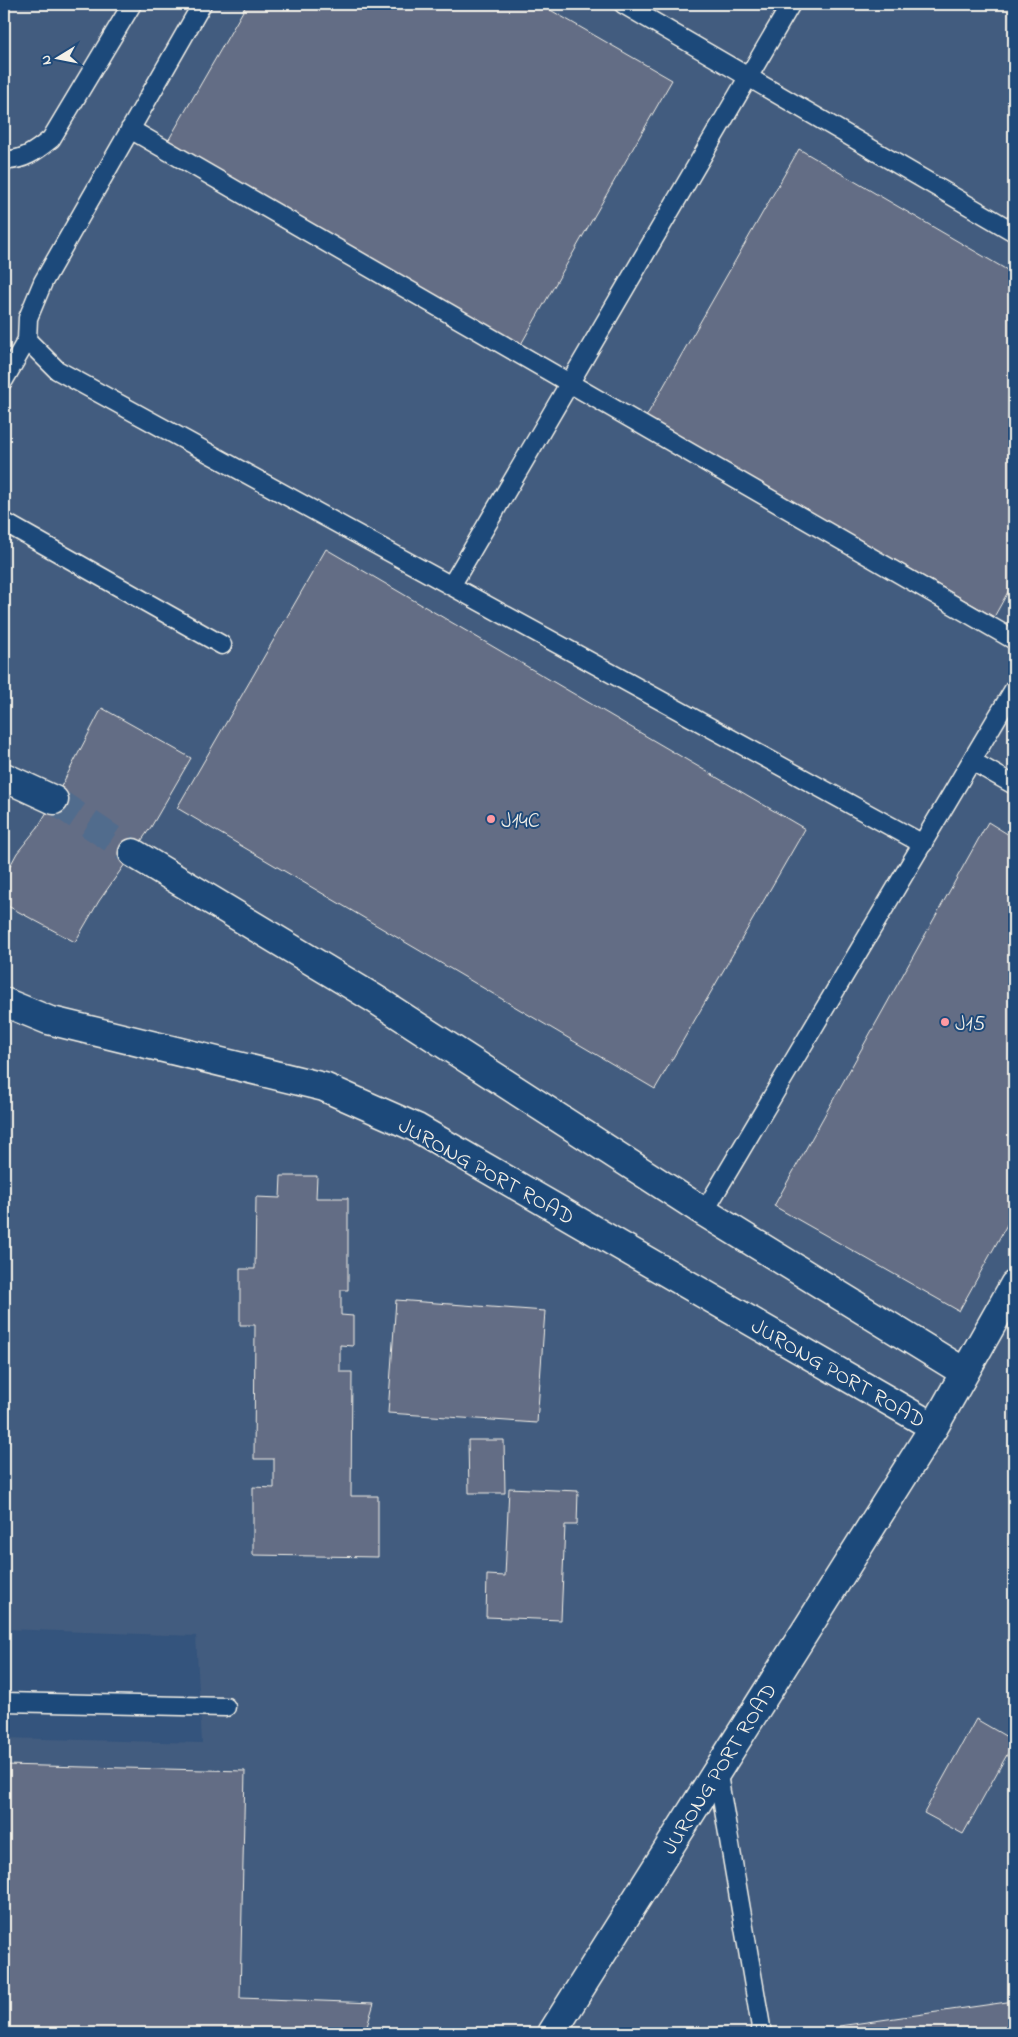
<svg xmlns="http://www.w3.org/2000/svg" width="1018" height="2037" viewBox="0 0 1018 2037" font-family="'Indie Flower',sans-serif">
  <rect width="100%" height="100%" fill="#34547d"/>
  <filter id="ink" filterUnits="userSpaceOnUse"><feTurbulence type="fractalNoise" baseFrequency=".02" numOctaves="2"/><feDisplacementMap in="SourceGraphic" scale="10" xChannelSelector="R" yChannelSelector="G"/><feConvolveMatrix kernelMatrix="1 2 1 2 8 2 1 2 1" color-interpolation-filters="sRGB"/></filter>
  <g filter="url(#ink)">
    <path fill="#425c7f" d="M 4,4 L 1014,4 L 1014,2033 L 4,2033 L 4,1738 L 202,1743 L 196,1636 L 4,1629 Z"/>
    <path fill="#646d85" stroke="#f4f1e8" d="M 247,4 L 540,4 L 672,80 L 520,346 L 168,141 Z
      M 799,149 L 1014,274 L 1014,581 L 994,617 L 646,417 Z
      M 326,549 L 805,829 L 655,1089 L 177,808 Z
      M 102,708 L 191,758 L 151,827 L 99,901 L 75,942 L 4,904 L 4,877 L 17,853 L 38,827 L 54,800 Z
      M 988,822 L 1014,838 L 1014,1212 L 959,1311 L 774,1206 Z
      M 281,1176 L 317,1176 L 316,1198 L 348,1198 L 348,1290 L 341,1290 L 341,1315 L 353,1316 L 353,1346 L 340,1345 L 340,1372 L 352,1372 L 351,1496 L 378,1496 L 378,1557 L 253,1555 L 253,1487 L 274,1488 L 274,1459 L 254,1459 L 255,1325 L 240,1325 L 240,1269 L 255,1269 L 256,1197 L 280,1198 Z
      M 396,1300 L 545,1311 L 537,1423 L 388,1413 Z
      M 468,1440 L 504,1440 L 505,1493 L 469,1493 Z
      M 509,1488 L 578,1491 L 577,1525 L 565,1525 L 561,1620 L 486,1617 L 487,1575 L 505,1576 Z
      M 976,1719 L 1014,1741 L 1014,1742 L 963,1834 L 924,1813 Z
      M 4,1765 L 245,1771 L 240,1998 L 374,2003 L 365,2033 L 4,2033 Z
      M 1014,2001 L 1014,2033 L 840,2033 L 839,2026 Z"/>
    <g fill="none" stroke-linecap="round" stroke-linejoin="round">
      <path stroke="#516c8d" stroke-width="28" stroke-dasharray="28 14" stroke-linecap="butt" d="M 54,800 L 133,853"/>
      <g stroke="#f4f1e8" stroke-width="21">
        <path id="service" d="M 623,4 L 1014,232
          M 130,129 L 1014,640
          M 4,160 C 23,161 36,151 51,139 L 132,4
          M 27,340 L 57,370 L 923,844
          M 4,380 L 27,340 L 28,318 L 43,282 L 202,4
          M 4,522 L 222,645
          M 451,586 L 791,4
          M 972,761 L 1014,785
          M 704,1212 L 1014,689
          M 4,1702 L 226,1707
          M 717,1769 L 762,2033"/>
      </g>
      <g stroke="#f4f1e8" stroke-width="31">
        <path id="minor" d="M 4,777 L 54,800
          M 133,853 L 375,999 L 704,1212 L 964,1372
          M 4,1002 L 48,1020 L 324,1087 L 417,1128 L 934,1427
          M 552,2033 L 934,1427 L 1014,1285"/>
      </g>
      <use href="#service" stroke="#1f4a7a" stroke-width="18"/>
      <use href="#minor" stroke="#1f4a7a" stroke-width="28"/>
    </g>
  </g>
  <g fill="#ff9aa2" stroke="#1f4a7a" stroke-width="2">
    <circle cx="491" cy="819" r="5"/>
    <circle cx="945" cy="1022" r="5"/>
  </g>
  <g text-anchor="middle" stroke-width="4" stroke-linejoin="round" paint-order="stroke">
    <g font-size="22" fill="#f4f1e8" stroke="#1f4a7a" text-anchor="start">
      <text x="501" y="827">J14C</text>
      <text x="955" y="1030">J15</text>
    </g>
    <g font-size="22" fill="#f4f1e8" stroke="#1f4a7a">
      <text transform="translate(487 1170) rotate(29)" y="8">JURONG PORT ROAD</text>
      <text transform="translate(839 1372) rotate(30)" y="8">JURONG PORT ROAD</text>
      <text transform="translate(718 1768) rotate(-58)" y="8">JURONG PORT ROAD</text>
    </g>
  </g>
  <rect width="1018" height="2037" fill="none" stroke="#1f4a7a" stroke-width="20"/>
  <rect x="10" y="10" width="998" height="2017" fill="none" stroke="#f4f1e8" stroke-width="2" filter="url(#ink)"/>
  <g transform="translate(58 58) rotate(260)" stroke="#1f4a7a" stroke-width="4" paint-order="stroke">
  <path d="M0-4L9 19L0 12L-9 19Z" fill="#f4f1e8"/>
  <text y="-8" font-size="14" font-weight="bold" text-anchor="middle" fill="#f4f1e8">N</text>
  </g>
</svg>
